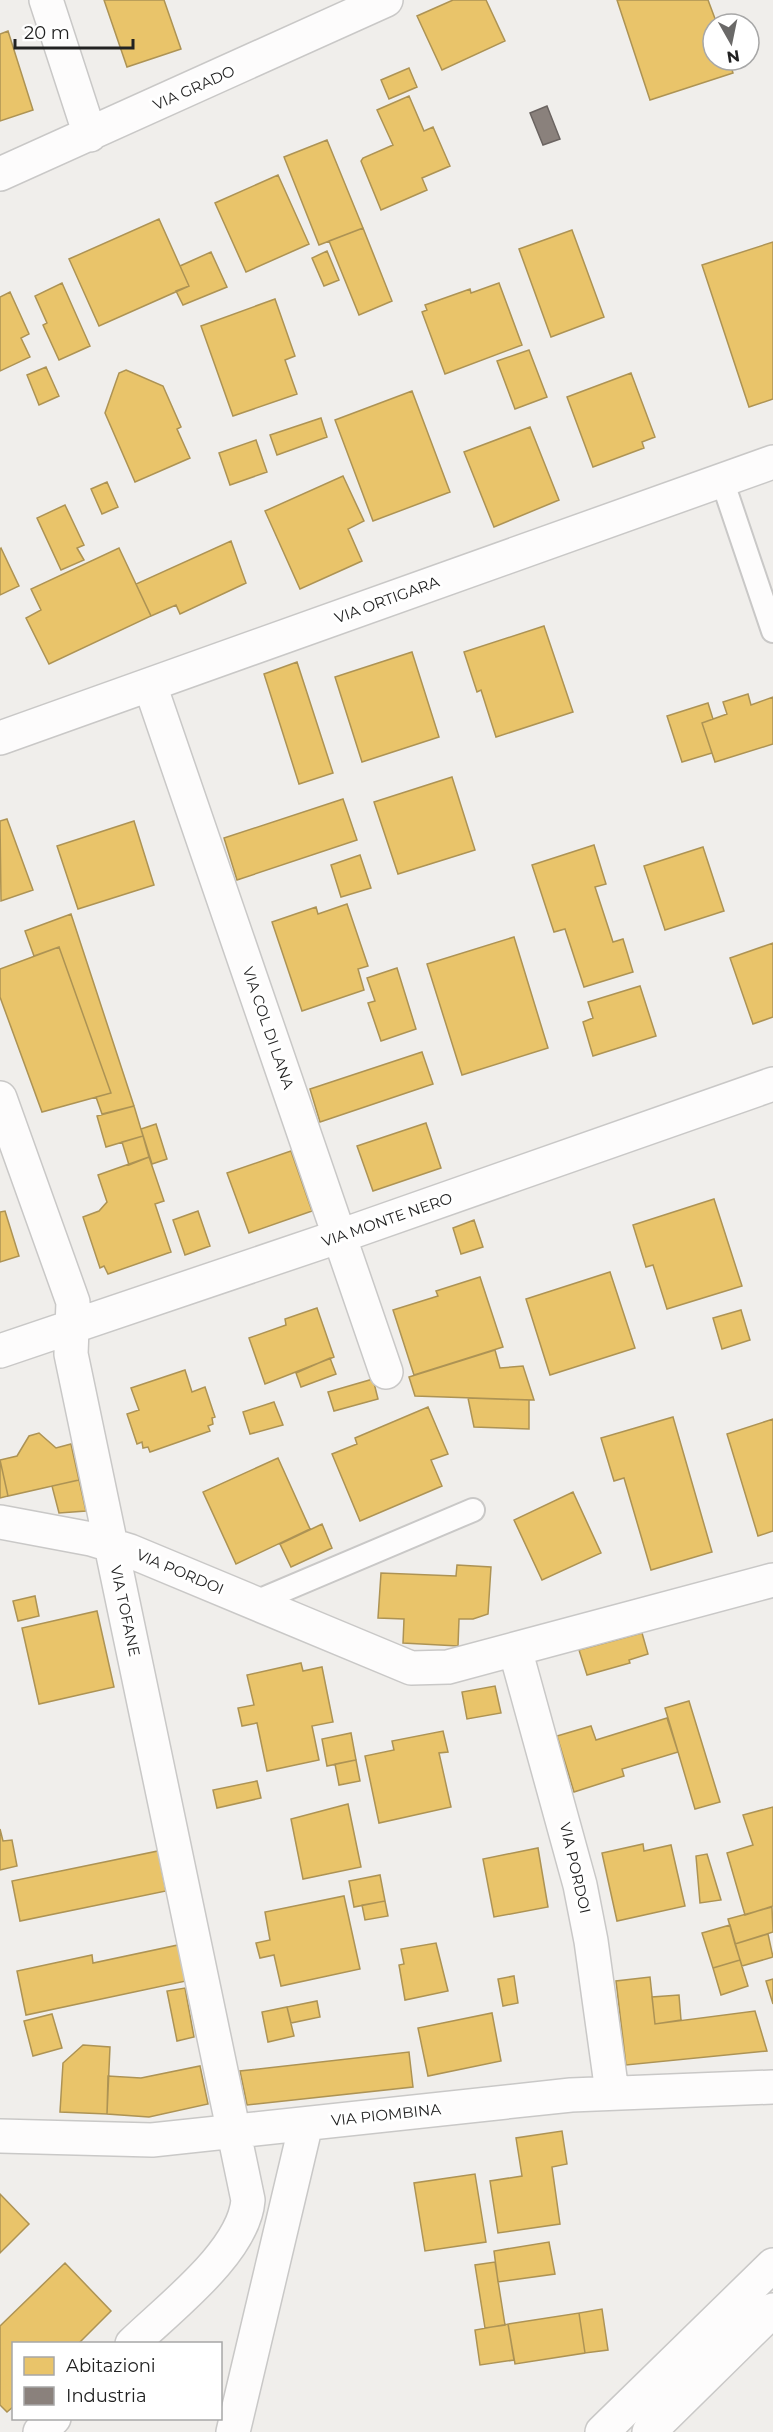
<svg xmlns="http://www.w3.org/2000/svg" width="773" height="2432" viewBox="0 0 773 2432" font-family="Montserrat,sans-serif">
  <rect width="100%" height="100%" fill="#f0eeeb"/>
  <path fill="#e9c46a" stroke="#ad9354" stroke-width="1.5" d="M 104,0 L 164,0 L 181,49 L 127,67 Z
    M 453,0 L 486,0 L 505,41 L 442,70 L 417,16 Z
    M 617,0 L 708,0 L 717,24 L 713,24 L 713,60 L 729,60 L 733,73 L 650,100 Z
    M 8,31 L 33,110 L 0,121 L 0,34 Z
    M 409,68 L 417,87 L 389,99 L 381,80 Z
    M 409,96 L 424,131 L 433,127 L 450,166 L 422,178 L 427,190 L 381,210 L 361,161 L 363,158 L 393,145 L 377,110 Z
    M 327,140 L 363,228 L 319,245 L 284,157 Z
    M 278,175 L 309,244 L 246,272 L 215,203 Z
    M 159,219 L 189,286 L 99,326 L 69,259 Z
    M 363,228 L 392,301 L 359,315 L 329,241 Z
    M 572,230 L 604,317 L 551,337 L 519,249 Z
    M 773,242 L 773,399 L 749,407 L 702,265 Z
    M 327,251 L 339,280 L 324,286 L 312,258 Z
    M 211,252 L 227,287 L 183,305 L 176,291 L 189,286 L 180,266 Z
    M 62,283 L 90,346 L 59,360 L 43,325 L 47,323 L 35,296 Z
    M 499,283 L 522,345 L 445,374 L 422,312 L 427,310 L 425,305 L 470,289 L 471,293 Z
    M 10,292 L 29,334 L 21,338 L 30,357 L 0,371 L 0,297 Z
    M 275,299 L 295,356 L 285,360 L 297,394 L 233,416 L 201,326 Z
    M 529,350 L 547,397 L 515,409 L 497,361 Z
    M 46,367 L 59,396 L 39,405 L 27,375 Z
    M 126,370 L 163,386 L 181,427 L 177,429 L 190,458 L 135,482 L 105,413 L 119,373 Z
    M 631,373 L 655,437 L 642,442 L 644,448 L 593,467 L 567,397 Z
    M 412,391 L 450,492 L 373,521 L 335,420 Z
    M 321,418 L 327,437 L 277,455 L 270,435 Z
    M 530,427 L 559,500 L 494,527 L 464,452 Z
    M 256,440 L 267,472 L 230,485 L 219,453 Z
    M 343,476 L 364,521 L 348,529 L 362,561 L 300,589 L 265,511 Z
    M 107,482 L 118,507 L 102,514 L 91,489 Z
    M 65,505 L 84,545 L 77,548 L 84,560 L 61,570 L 37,518 Z
    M 231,541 L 246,583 L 180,614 L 176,605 L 151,616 L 136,584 Z
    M 1,548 L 19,586 L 0,595 L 0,549 Z
    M 119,548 L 151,616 L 49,664 L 26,618 L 41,610 L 31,589 Z
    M 544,626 L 573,712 L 496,737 L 481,690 L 477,692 L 464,652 Z
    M 412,652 L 439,737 L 362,762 L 335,677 Z
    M 297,662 L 333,773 L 299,784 L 264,674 Z
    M 748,694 L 751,705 L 773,697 L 773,744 L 715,762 L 702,723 L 727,714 L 723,702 Z
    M 708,703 L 713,719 L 702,723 L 712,753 L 682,762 L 667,716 Z
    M 452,777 L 475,850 L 398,874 L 374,802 Z
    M 343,799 L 357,840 L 237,880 L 224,838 Z
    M 7,819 L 33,890 L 1,901 L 0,821 Z
    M 134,821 L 154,885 L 78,909 L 57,846 Z
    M 594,845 L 606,884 L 595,887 L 613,942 L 623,939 L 633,972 L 584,987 L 565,929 L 554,932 L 532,865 Z
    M 703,847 L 724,911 L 665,930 L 644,866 Z
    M 360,855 L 371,888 L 341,897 L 331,865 Z
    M 347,904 L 368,966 L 358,969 L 364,990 L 302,1011 L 272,922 L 316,907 L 318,914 Z
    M 71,914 L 134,1106 L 102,1114 L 96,1097 L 111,1093 L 59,947 L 34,956 L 25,931 Z
    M 514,937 L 548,1048 L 462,1075 L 427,964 Z
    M 773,943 L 773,1017 L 753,1024 L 730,958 Z
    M 59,947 L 111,1093 L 42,1112 L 0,997 L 0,969 Z
    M 397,968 L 416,1029 L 381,1041 L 368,1003 L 375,1001 L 367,978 Z
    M 640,986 L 656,1036 L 593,1056 L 583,1022 L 593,1018 L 588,1002 Z
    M 422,1052 L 433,1084 L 320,1122 L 310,1089 Z
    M 134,1106 L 143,1136 L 106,1147 L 97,1116 Z
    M 426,1123 L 441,1168 L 373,1191 L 357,1146 Z
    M 156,1124 L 167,1159 L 152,1164 L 141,1129 Z
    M 143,1136 L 149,1157 L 129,1165 L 122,1142 Z
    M 291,1151 L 312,1211 L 249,1233 L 227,1173 Z
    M 149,1157 L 164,1201 L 155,1204 L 171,1252 L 108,1274 L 104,1266 L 100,1268 L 83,1217 L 99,1211 L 107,1202 L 98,1175 Z
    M 714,1199 L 742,1286 L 667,1309 L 653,1265 L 646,1267 L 633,1225 Z
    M 5,1211 L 19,1256 L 0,1262 L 0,1212 Z
    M 198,1211 L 210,1246 L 185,1255 L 173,1220 Z
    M 474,1220 L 483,1247 L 461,1254 L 453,1228 Z
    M 610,1272 L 635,1348 L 550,1375 L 526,1299 Z
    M 480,1277 L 503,1347 L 414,1375 L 393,1310 L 438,1296 L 436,1291 Z
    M 317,1308 L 334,1357 L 265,1384 L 249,1338 L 286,1325 L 285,1319 Z
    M 741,1310 L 750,1340 L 722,1349 L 713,1318 Z
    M 495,1350 L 500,1368 L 523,1366 L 534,1400 L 415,1396 L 409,1377 Z
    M 330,1358 L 336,1374 L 301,1387 L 296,1373 Z
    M 185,1370 L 192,1392 L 205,1387 L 215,1417 L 212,1418 L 213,1424 L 208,1426 L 210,1431 L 150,1452 L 148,1447 L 143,1448 L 142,1442 L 137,1444 L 127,1414 L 139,1410 L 131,1388 Z
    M 373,1379 L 378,1399 L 334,1411 L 328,1392 Z
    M 468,1398 L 529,1400 L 529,1429 L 474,1427 Z
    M 274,1402 L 283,1425 L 250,1434 L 243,1412 Z
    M 428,1407 L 448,1454 L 431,1460 L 442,1486 L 360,1521 L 332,1454 L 357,1444 L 355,1438 Z
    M 673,1417 L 712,1552 L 651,1570 L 624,1478 L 614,1481 L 601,1438 Z
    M 773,1419 L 773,1531 L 758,1536 L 727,1434 Z
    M 39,1433 L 56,1448 L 71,1444 L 79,1480 L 8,1496 L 0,1460 L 17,1456 L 29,1436 Z
    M 278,1458 L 310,1529 L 236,1564 L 203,1492 Z
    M 0,1460 L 8,1496 L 0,1498 Z
    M 79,1480 L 86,1511 L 59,1513 L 52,1486 Z
    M 573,1492 L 601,1553 L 542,1580 L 514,1520 Z
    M 322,1524 L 332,1548 L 291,1567 L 280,1544 Z
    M 457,1565 L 491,1567 L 488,1614 L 473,1619 L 459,1619 L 458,1646 L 403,1643 L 404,1619 L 378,1618 L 381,1573 L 456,1576 Z
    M 35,1596 L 39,1616 L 18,1621 L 13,1601 Z
    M 97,1611 L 114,1687 L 39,1704 L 22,1628 Z
    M 642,1633 L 648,1654 L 629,1660 L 630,1663 L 587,1675 L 579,1650 Z
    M 301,1663 L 303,1671 L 322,1667 L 333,1722 L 312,1726 L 319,1760 L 267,1771 L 257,1723 L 242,1726 L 238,1708 L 254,1705 L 247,1675 Z
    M 495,1686 L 501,1713 L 467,1719 L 462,1692 Z
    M 689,1701 L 720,1802 L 695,1809 L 665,1708 Z
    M 667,1718 L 678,1752 L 622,1769 L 624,1776 L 574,1792 L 557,1736 L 591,1726 L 596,1740 Z
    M 443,1731 L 448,1752 L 439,1753 L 451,1807 L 379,1823 L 365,1756 L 394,1750 L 392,1741 Z
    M 351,1733 L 356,1760 L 327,1766 L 322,1739 Z
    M 356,1760 L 360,1781 L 339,1785 L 335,1764 Z
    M 257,1781 L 261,1798 L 217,1808 L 213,1790 Z
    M 348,1804 L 361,1867 L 303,1879 L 291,1819 Z
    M 773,1807 L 773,1906 L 745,1915 L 727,1853 L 753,1845 L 743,1815 Z
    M 0,1829 L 3,1841 L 12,1840 L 17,1866 L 0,1870 Z
    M 643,1844 L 644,1851 L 671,1845 L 685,1906 L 617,1921 L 602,1853 Z
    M 538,1848 L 548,1907 L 494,1917 L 483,1859 Z
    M 158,1851 L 166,1891 L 20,1921 L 12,1881 Z
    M 707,1854 L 721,1900 L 700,1903 L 696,1856 Z
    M 380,1875 L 385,1901 L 354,1907 L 349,1881 Z
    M 344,1896 L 360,1969 L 281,1986 L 274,1955 L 260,1958 L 256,1943 L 270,1940 L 265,1912 Z
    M 385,1901 L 388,1916 L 365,1920 L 362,1905 Z
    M 772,1907 L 773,1932 L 735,1944 L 728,1919 Z
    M 730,1925 L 740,1960 L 713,1968 L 702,1933 Z
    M 768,1934 L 773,1957 L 742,1966 L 735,1944 Z
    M 436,1943 L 448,1991 L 405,2000 L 399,1965 L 404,1964 L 401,1949 Z
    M 178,1945 L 186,1981 L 26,2015 L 17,1971 L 92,1955 L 93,1963 Z
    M 740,1960 L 748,1986 L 721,1995 L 713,1968 Z
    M 514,1976 L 518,2003 L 503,2006 L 498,1979 Z
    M 650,1977 L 655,2024 L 755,2011 L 767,2051 L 626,2065 L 616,1981 Z
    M 773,1979 L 773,2004 L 766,1981 Z
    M 185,1988 L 194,2037 L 177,2041 L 167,1991 Z
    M 679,1995 L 681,2020 L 655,2024 L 652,1997 Z
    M 317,2001 L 320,2017 L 291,2023 L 287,2007 Z
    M 287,2007 L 294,2036 L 268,2042 L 262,2012 Z
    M 492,2013 L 501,2061 L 428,2076 L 418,2028 Z
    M 52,2014 L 62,2048 L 33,2056 L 24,2021 Z
    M 83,2045 L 110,2047 L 107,2114 L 60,2112 L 63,2063 Z
    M 409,2052 L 413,2087 L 247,2105 L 240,2071 Z
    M 200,2066 L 208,2104 L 149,2117 L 107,2114 L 108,2076 L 141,2078 Z
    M 562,2131 L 567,2164 L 552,2167 L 560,2224 L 498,2233 L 490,2181 L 522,2176 L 516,2138 Z
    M 475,2174 L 486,2242 L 425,2251 L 414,2183 Z
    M 0,2194 L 29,2224 L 0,2253 Z
    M 549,2242 L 555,2274 L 498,2282 L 494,2251 Z
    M 495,2262 L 505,2325 L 485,2328 L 475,2265 Z
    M 65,2263 L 111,2311 L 78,2344 L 14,2344 L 14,2406 L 7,2412 L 0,2405 L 0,2326 Z
    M 602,2309 L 608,2350 L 585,2353 L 579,2313 Z
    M 579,2313 L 585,2353 L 515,2364 L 508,2324 Z
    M 508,2324 L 514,2360 L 480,2365 L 475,2330 Z"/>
  <path fill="#8a817c" stroke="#6b6461" stroke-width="1.5" d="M 547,106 L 560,139 L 543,145 L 530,113 Z"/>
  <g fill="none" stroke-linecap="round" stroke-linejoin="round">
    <g stroke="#c9c8c7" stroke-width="26">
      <path id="service" d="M 722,480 L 773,631
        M 253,1603 L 473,1510"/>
    </g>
    <g stroke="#c9c8c7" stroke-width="36">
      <path id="minor" d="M 46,0 L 90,135
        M 0,174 L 386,0
        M 150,685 L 386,1372
        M 0,738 L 773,462
        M 0,1098 L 73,1302 L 71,1354 L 248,2200 C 244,2252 169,2308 132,2344
        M 0,1351 L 340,1236 L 773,1084
        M 0,1522 L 91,1539 L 130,1551 L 411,1668 L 448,1667 L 515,1649
        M 612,2092 L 591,1941 L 580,1885 L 515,1649 L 773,1580
        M 0,2136 L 152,2140 L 571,2095 L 773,2087
        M 40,2432 L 54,2418
        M 233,2432 L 306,2124"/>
    </g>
    <g stroke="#c9c8c7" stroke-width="36">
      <path id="tertiary" d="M 602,2432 L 773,2265
        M 649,2432 L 773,2310"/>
    </g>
    <use href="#service" stroke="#fdfcfc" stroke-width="22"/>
    <use href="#minor" stroke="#fdfcfc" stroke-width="33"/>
    <use href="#tertiary" stroke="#fdfcfc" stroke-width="33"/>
  </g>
  <g text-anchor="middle" stroke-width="6" stroke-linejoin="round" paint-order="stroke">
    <g font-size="15" fill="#222" stroke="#fff">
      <text transform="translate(194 88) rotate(-24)" y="5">VIA GRADO</text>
      <text transform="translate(387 600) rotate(-20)" y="5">VIA ORTIGARA</text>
      <text transform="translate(268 1028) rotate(71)" y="5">VIA COL DI LANA</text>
      <text transform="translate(387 1220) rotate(-19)" y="5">VIA MONTE NERO</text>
      <text transform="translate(180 1572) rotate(23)" y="5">VIA PORDOI</text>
      <text transform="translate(125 1611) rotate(78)" y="5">VIA TOFANE</text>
      <text transform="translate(575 1868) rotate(77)" y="5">VIA PORDOI</text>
      <text transform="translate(386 2115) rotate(-6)" y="5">VIA PIOMBINA</text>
    </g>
  </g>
  <rect x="12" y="2342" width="210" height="78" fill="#ffffff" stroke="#a7a7a7" stroke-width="1.5"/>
  <rect x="24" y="2357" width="30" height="18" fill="#e9c46a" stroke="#a7a7a7" stroke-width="1.5"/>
  <text x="66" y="2372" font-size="18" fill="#222222">Abitazioni</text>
  <rect x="24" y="2387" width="30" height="18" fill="#8a817c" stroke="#a7a7a7" stroke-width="1.5"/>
  <text x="66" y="2402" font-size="18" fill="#222222">Industria</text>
  <g transform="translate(731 42) rotate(171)"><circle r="28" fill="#ffffff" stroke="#a7a7a7" stroke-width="1.5"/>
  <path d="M0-4.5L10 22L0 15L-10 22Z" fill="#6a6968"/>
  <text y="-9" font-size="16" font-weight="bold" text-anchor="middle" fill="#222222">N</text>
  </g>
  <path d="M15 39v9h118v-9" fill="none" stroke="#222222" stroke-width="3"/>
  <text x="24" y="39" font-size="18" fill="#222222" stroke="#ffffff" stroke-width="4.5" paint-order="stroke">20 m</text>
</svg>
